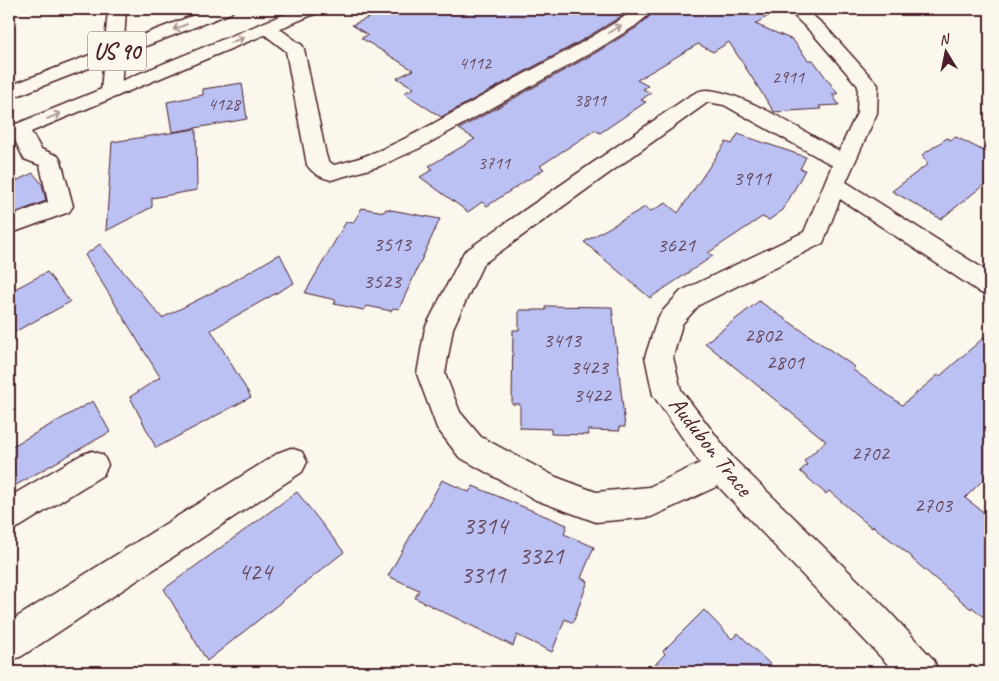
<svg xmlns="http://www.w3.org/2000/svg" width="999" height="681" viewBox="0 0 999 681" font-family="Caveat,sans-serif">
  <rect width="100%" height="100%" fill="#fbf7ec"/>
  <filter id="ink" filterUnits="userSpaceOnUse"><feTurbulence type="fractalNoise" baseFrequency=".02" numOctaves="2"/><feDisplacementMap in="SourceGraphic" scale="10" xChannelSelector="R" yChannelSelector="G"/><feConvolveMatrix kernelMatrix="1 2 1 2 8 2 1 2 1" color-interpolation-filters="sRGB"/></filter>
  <g filter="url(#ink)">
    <path fill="#bbc1f3" stroke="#4a1f2b" d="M 388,9 L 633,9 L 579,42 L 441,117 L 404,93 L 414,88 L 397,78 L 413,70 L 361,38 L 368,35 L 352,25 Z
      M 658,9 L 780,9 L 755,24 L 793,40 L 808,60 L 813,60 L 838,94 L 832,94 L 839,105 L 819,106 L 821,109 L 774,112 L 729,42 L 713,52 L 698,44 L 637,80 L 648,86 L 643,89 L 651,93 L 641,100 L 646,102 L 600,133 L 595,130 L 540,166 L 544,169 L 487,206 L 482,202 L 468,212 L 420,177 L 433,169 L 429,166 L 475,139 L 459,129 L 597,52 L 636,28 Z
      M 242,83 L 247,119 L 172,132 L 167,102 L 203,95 L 203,89 Z
      M 196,129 L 197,190 L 152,198 L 152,207 L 106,231 L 112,142 Z
      M 738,134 L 806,157 L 800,169 L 805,170 L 783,210 L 769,220 L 762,217 L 708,253 L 713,256 L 650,298 L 584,242 L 645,207 L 651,211 L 666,203 L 678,213 L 726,142 L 732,144 Z
      M 956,137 L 990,154 L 990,180 L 941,219 L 892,191 L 928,164 L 922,155 L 947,138 L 950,140 Z
      M 33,173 L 42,184 L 46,201 L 9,215 L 9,184 Z
      M 362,208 L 384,212 L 386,209 L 440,219 L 399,309 L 393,308 L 391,311 L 367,306 L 364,310 L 334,304 L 336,300 L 305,293 L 346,222 L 353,223 Z
      M 100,244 L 162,318 L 227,285 L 280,254 L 294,283 L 211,330 L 251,397 L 156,448 L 130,397 L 160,377 L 85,255 Z
      M 47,272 L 70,302 L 9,335 L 9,292 Z
      M 759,301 L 855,367 L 852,369 L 902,405 L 938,375 L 940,376 L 990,332 L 990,473 L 965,498 L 990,517 L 990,623 L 972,607 L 971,609 L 912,559 L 912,557 L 873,526 L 872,528 L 829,491 L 826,494 L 800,471 L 807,465 L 804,461 L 826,441 L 705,343 Z
      M 546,306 L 612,307 L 625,427 L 619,427 L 620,431 L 588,430 L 589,435 L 551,434 L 551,429 L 520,428 L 520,404 L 512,404 L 513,330 L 519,330 L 519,310 L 546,310 Z
      M 93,401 L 110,432 L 9,489 L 9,448 Z
      M 442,480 L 469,492 L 473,486 L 567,525 L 564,534 L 594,547 L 581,578 L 588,581 L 573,623 L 565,619 L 552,652 L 517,635 L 513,646 L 415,598 L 419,590 L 388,576 Z
      M 297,492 L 344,552 L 207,661 L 164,589 Z
      M 704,610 L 732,639 L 738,633 L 778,672 L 648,672 L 665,654 L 663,651 Z"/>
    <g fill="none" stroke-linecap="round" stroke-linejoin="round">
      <g stroke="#4a1f2b" stroke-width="3">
        <path id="minor" d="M 108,9 L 126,9 L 121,92 L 118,96 L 111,98 L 104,96 L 101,92 Z
          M 636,9 L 656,9 L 635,26 L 596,50 L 420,148 L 380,166 L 331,180 C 322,178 312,173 307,165 L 286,51 L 256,28 L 259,24 C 274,20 289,37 302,45 L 304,49 L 326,155 L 328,161 L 334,165 C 388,153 435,122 483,96 C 535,68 587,42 636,9 Z
          M 787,9 L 805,9 L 825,26 L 878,85 L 877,113 L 846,182 L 990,273 L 990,296 L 981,293 L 840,199 L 823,243 L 699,305 L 682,324 L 673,357 L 681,390 L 733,458 L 885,607 L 933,659 L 939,672 L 895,672 L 718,486 L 651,517 L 596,522 L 536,500 L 459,457 L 437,428 L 417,374 L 425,328 L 464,252 L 685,99 C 691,95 699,90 706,90 C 743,91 805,133 839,151 L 857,113 L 858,86 L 813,34 ZM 708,102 L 724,105 L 832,165 L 804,232 L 681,291 L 661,313 L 657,320 L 645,357 L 653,395 L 700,463 L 649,487 L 596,492 L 556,477 L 481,437 L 460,412 L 445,374 L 453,328 L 483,264 Z
          M 20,124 L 27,125 L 41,149 L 58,156 L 61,161 L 73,206 L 69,212 L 9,234 L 9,217 L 48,202 L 40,165 L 24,159 L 10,130 L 13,125 Z
          M 291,448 L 302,452 L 307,462 L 302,472 L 22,656 L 9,661 L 9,622 L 280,452 Z
          M 92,451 L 103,455 L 108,465 L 103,475 L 21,526 L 9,531 L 9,497 L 81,455 Z"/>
      </g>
      <g stroke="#4a1f2b" stroke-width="3">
        <path id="major" d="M 210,9 L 234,9 L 231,13 L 9,99 L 9,86 Z
          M 297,9 L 320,9 L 317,13 L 9,141 L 9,127 Z"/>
      </g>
      <use href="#minor" fill="#fbf7ec" fill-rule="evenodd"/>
      <use href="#major" fill="#fbf7ec" fill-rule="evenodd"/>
    </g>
    <defs><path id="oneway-shaft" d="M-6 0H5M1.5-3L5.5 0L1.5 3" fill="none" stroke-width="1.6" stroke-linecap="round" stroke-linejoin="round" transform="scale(1.25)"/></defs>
    <g stroke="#ab9695">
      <use href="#oneway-shaft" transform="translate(180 27) rotate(158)"/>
      <use href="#oneway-shaft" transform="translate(615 29) rotate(-31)"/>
      <use href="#oneway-shaft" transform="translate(237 40) rotate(-23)"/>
      <use href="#oneway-shaft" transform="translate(54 116) rotate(-23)"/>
    </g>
  </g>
  <g text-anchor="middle" stroke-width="4.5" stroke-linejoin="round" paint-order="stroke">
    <g font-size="18" fill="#66485d">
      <text x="475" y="69">4112</text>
      <text x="788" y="83">2911</text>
      <text x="590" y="106">3811</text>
      <text x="224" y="110">4128</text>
      <text x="494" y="169">3711</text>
    </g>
    <g font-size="21" fill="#66485d">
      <text x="752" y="185">3911</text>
      <text x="392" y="251">3513</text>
      <text x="676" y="252">3621</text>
      <text x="382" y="288">3523</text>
      <text x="763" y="342">2802</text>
      <text x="562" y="347">3413</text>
      <text x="785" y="369">2801</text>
      <text x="589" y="374">3423</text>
      <text x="592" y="402">3422</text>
      <text x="870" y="460">2702</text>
      <text x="933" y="512">2703</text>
    </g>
    <rect fill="#fbf7ec" stroke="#7f6065" stroke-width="1" x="88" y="31.5" width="58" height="39" rx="4"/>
    <g font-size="22" font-weight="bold" fill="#4a1f2b">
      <text x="117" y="59">US 90</text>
    </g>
    <g font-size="24" fill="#4a1f2b" stroke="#fbf7ec">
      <text transform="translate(711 446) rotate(52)" y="8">Audubon Trace</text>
    </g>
    <g font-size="25" fill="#66485d">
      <text x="485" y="534">3314</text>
      <text x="541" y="564">3321</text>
      <text x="255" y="580">424</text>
      <text x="483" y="583">3311</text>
    </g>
  </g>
  <rect width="999" height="681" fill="none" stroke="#fbf7ec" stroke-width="30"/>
  <rect x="15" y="15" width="969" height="651" fill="none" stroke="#4a1f2b" stroke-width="2" filter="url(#ink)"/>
  <g transform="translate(946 52) rotate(350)" stroke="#fbf7ec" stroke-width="4" paint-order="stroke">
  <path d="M0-4L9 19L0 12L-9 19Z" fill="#4a1f2b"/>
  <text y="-8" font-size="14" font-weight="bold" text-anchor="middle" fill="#4a1f2b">N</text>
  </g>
</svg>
